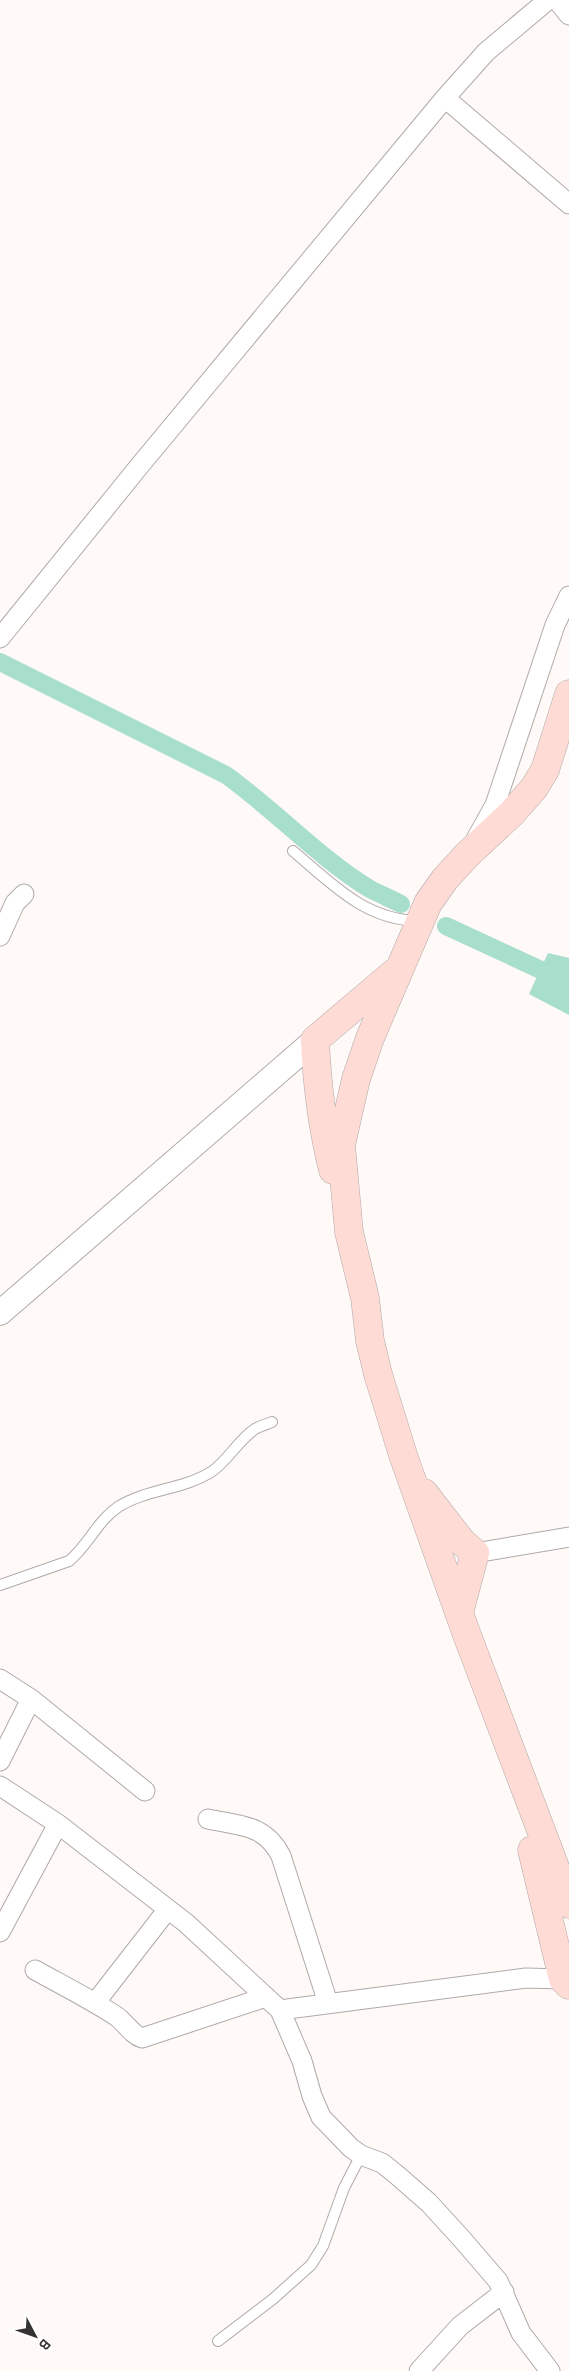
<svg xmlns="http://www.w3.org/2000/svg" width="569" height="2371" viewBox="0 0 569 2371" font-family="Manrope,sans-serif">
  <rect width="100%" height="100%" fill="#fff9f8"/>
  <path fill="#a7decc" d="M 548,953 L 569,958 L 569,1015 L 529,994 Z"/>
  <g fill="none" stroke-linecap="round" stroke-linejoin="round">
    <path stroke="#a7decc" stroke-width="18" d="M 0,662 L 226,775 C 275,810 320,859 370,889 C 380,894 391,899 401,904
      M 446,926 L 569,983"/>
    <g stroke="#afaaa9" stroke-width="12">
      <path id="service" d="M 293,851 C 332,884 365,920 419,921
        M 0,1585 L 69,1561 C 88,1546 97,1521 118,1507 C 146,1489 182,1490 211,1472 C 228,1461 238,1440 255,1429 C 260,1426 267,1424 272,1422
        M 218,2341 L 273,2299 L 311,2265 L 323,2246 L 344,2188 L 361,2155"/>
    </g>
    <g stroke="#afaaa9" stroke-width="21">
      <path id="minor" d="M 557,0 L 569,15
        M 445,98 L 569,204
        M 0,638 L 141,464 L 445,98 L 486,52 L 548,0
        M 476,839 L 495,805 L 555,625 L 569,596
        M 0,936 L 15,903 L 24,894
        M 475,1553 L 569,1537
        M 0,1679 L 31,1699 L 145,1791
        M 0,1761 L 31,1699
        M 0,1786 L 58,1824 L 186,1923 L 280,2010 L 302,2061 L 312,2096 L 321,2117 L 351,2148 L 361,2155 L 382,2163 L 397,2175 L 429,2203 L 461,2238 L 498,2281 L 521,2333 L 550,2371
        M 208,1819 C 240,1826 265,1824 281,1856 L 328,2003
        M 0,1932 L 58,1824
        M 35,1970 C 62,1985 90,1999 116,2016 C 125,2022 132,2035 142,2038 L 266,1997
        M 95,2003 L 168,1909
        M 280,2010 L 526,1978 L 563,1979
        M 419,2371 L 460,2326 L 504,2292"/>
    </g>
    <g stroke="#afaaa9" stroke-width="26">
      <path id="tertiary" d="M 0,1313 L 315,1040"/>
    </g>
    <g stroke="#afaaa9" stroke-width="29">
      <path id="secondary" d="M 569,694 L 545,770 L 534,788 L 512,813 L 467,855 L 445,879 L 428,903 L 370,1038 L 356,1079 L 341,1145 L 349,1232 L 365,1298 L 370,1341 L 378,1374 L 403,1455 L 467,1635 L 569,1904
        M 333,1170 C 322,1126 317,1085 315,1040 L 394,973
        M 424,1493 L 462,1542 L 475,1553 L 459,1613
        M 532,1850 L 563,1979 L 569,1985"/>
    </g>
    <use href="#service" stroke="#fff" stroke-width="10"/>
    <use href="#minor" stroke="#fff" stroke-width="19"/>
    <use href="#tertiary" stroke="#fff" stroke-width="24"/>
    <use href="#secondary" stroke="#fedbd4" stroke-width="28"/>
  </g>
  <g transform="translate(35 2336) rotate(131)" stroke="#ffffff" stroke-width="4" paint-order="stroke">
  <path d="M0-4L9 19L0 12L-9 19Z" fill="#343232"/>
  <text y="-8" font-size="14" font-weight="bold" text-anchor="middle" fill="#343232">B</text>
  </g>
</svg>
